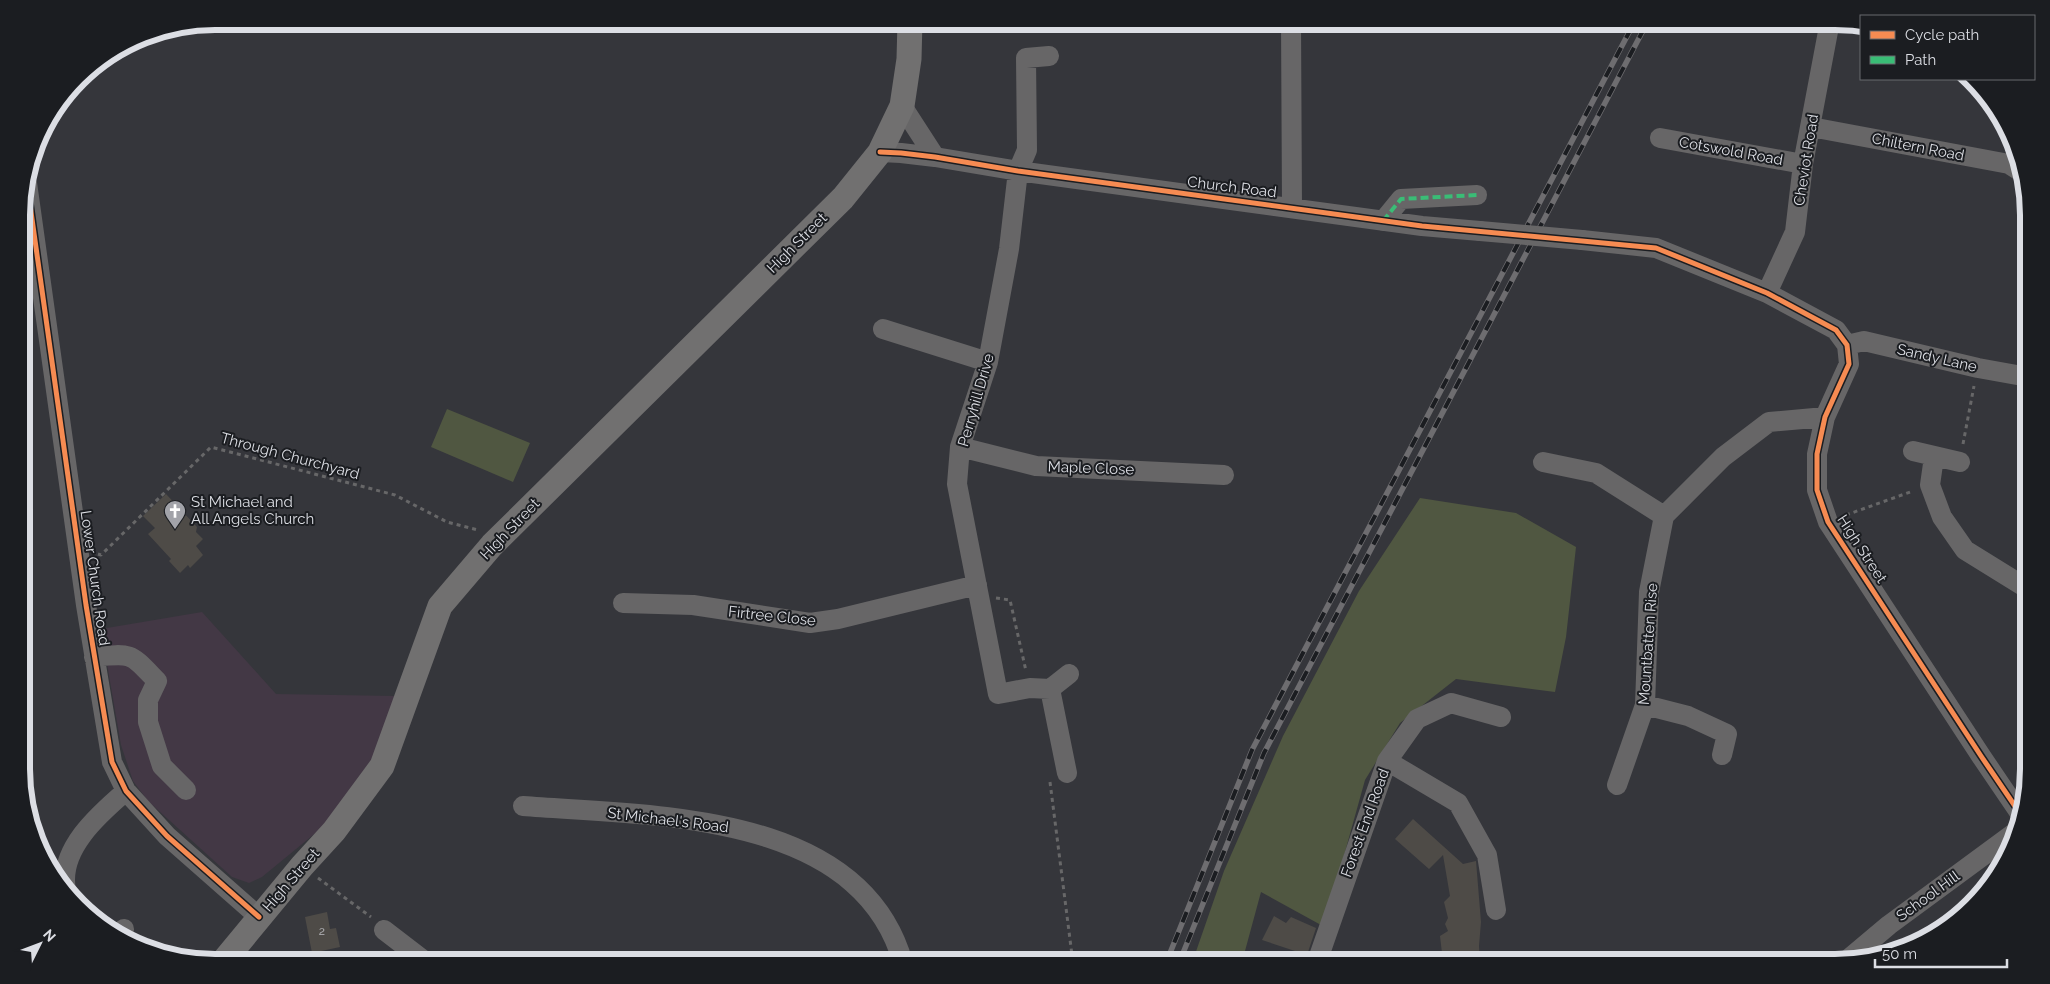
<svg xmlns="http://www.w3.org/2000/svg" width="2050" height="984" viewBox="0 0 2050 984" font-family="Raleway,sans-serif">
  <rect width="100%" height="100%" fill="#35363b"/>
  <path fill="#433845" d="M 202,612 L 276,694 L 395,696 L 372,761 L 324,826 L 262,877 L 249,883 L 232,877 L 148,801 L 133,781 L 121,745 L 101,629 Z"/>
  <path fill="#505741" d="M 447,409 L 530,443 L 513,482 L 431,447 Z
    M 1420,498 L 1516,513 L 1576,547 L 1566,637 L 1555,692 L 1456,679 L 1400,723 L 1365,780 L 1333,895 L 1321,925 L 1261,892 L 1242,962 L 1192,963 L 1224,871 L 1283,736 L 1359,591 Z"/>
  <path fill="#4e4b47" d="M 166,494 L 197,527 L 196,532 L 203,539 L 196,546 L 203,555 L 190,568 L 188,565 L 180,573 L 169,561 L 171,559 L 148,534 L 155,528 L 143,516 Z
    M 1413,819 L 1463,864 L 1476,861 L 1481,922 L 1479,946 L 1480,962 L 1443,962 L 1440,936 L 1448,931 L 1445,924 L 1448,918 L 1444,902 L 1450,896 L 1443,855 L 1429,869 L 1395,839 Z
    M 327,912 L 330,929 L 336,928 L 340,947 L 312,953 L 305,917 Z
    M 1274,916 L 1286,923 L 1291,917 L 1316,928 L 1307,955 L 1262,940 Z"/>
  <g fill="none" stroke-linecap="round" stroke-linejoin="round">
    <path stroke="#676768" stroke-width="3" stroke-dasharray="4 4" stroke-linecap="butt" d="M 1963,444 L 1974,386
      M 1846,515 L 1913,491
      M 98,554 L 101,555 L 211,447 L 395,495 L 447,522 L 478,530
      M 996,598 L 1010,600 L 1026,671
      M 1050,782 L 1073,963
      M 318,878 L 371,917"/>
    <path stroke="#676667" stroke-width="20" d="M 1291,21 L 1292,208
      M 1049,56 L 1026,58 L 1027,150 L 1018,171 L 1009,249 L 988,362 L 960,447 L 957,484 L 998,694 L 1030,688 L 1050,689 L 1069,674
      M 902,106 L 935,157
      M 1811,127 L 2009,164 L 2023,173
      M 1660,138 L 1803,164
      M 880,152 L 901,153 L 935,157 L 1018,171 L 1422,226 L 1480,231
      M 27,183 L 86,605 L 112,762 L 126,791 L 167,836 L 259,917
      M 1383,221 L 1401,199 L 1477,195
      M 1582,240 L 1656,248 L 1767,293 L 1836,330 L 1847,345 L 1849,364 L 1825,417 L 1817,454 L 1817,490 L 1828,522 L 1981,756 L 2019,812
      M 1767,293 L 1795,232 L 1803,164 L 1830,21
      M 883,329 L 988,362
      M 1847,345 L 1864,341 L 1978,368 L 2028,377
      M 960,447 L 1036,466 L 1224,475
      M 1913,451 L 1960,462
      M 1934,457 L 1930,485 L 1942,517 L 1965,550 L 2028,589
      M 1543,462 L 1596,473 L 1664,516
      M 623,603 L 693,605 L 810,623 L 838,619 L 977,585
      M 94,657 C 133,653 130,653 157,681 L 148,700 L 148,722 L 162,766 L 186,790
      M 1050,689 L 1067,773
      M 1645,705 L 1688,716 L 1727,734 L 1722,755
      M 1387,761 L 1458,803 L 1487,855 L 1496,910
      M 1617,785 L 1645,705 L 1649,592 L 1664,516 L 1723,457 L 1769,422 L 1825,417
      M 523,806 C 650,816 860,810 903,963
      M 66,890 C 58,850 98,815 126,791
      M 384,930 L 427,963
      M 118,934 L 124,929
      M 1317,962 L 1387,761 L 1417,719 L 1451,703 L 1501,717
      M 1845,962 L 1889,925 L 2014,833"/>
    <path stroke="#717070" stroke-width="25" d="M 222,963 L 302,866 L 334,831 L 382,766 L 440,606 L 492,545 L 843,198 L 880,152 L 902,106 L 909,59 L 910,21"/>
    <g stroke="#6e6d70" stroke-width="5.5">
      <path id="rail" d="M 1166,963 L 1252,750 L 1635,21
        M 1179,963 L 1264,753 L 1648,21"/>
    </g>
    <use href="#rail" stroke="#1b1d21" stroke-width="4" stroke-dasharray="11" stroke-linecap="butt"/>
    <path stroke="#676667" stroke-width="20" d="M 1480,231 L 1582,240"/>
    <path stroke="#3abd76" stroke-width="4" stroke-dasharray="8 4" stroke-linecap="butt" d="M 1383,221 L 1401,199 L 1477,195"/>
    <g stroke="#1b1d21" stroke-width="8">
      <path id="cycleway" d="M 880,152 L 901,153 L 935,157 L 1018,171 L 1422,226 L 1656,248 L 1767,293 L 1836,330 L 1847,345 L 1849,364 L 1825,417 L 1817,454 L 1817,490 L 1828,522 L 1981,756 L 2019,812
        M 27,183 L 86,605 L 112,762 L 126,791 L 167,836 L 259,917"/>
    </g>
    <use href="#cycleway" stroke="#f68b52" stroke-width="5"/>
  </g>
  <defs>
    <g id="church-pin" transform="scale(1.125)"><path d="M0 17L-7.5 6A9.5 9.5 0 1 1 7.5 6Z" fill="#a2a3a9" stroke="#1b1d21"/><path d="M-1.2-6h2.4v3.5h3.3v2.4h-3.3V6h-2.4V-.1h-3.3v-2.4h3.3Z" fill="#fff"/></g>
  </defs>
  <g fill-rule="evenodd">
    <use href="#church-pin" x="175" y="511"/>
  </g>
  <g text-anchor="middle" stroke-width="4" stroke-linejoin="round" paint-order="stroke">
    <g font-size="12" fill="#b8b9bd">
      <text x="322" y="935">2</text>
    </g>
    <g font-size="15" fill="#dcdee4" stroke="#1b1d21">
      <text transform="translate(1918 147) rotate(11)" y="5">Chiltern Road</text>
      <text transform="translate(1731 151) rotate(10)" y="5">Cotswold Road</text>
      <text transform="translate(1806 160) rotate(-81)" y="5">Cheviot Road</text>
      <text transform="translate(1232 187) rotate(7)" y="5">Church Road</text>
      <text transform="translate(797 243) rotate(-45)" y="5">High Street</text>
      <text transform="translate(1937 358) rotate(13)" y="5">Sandy Lane</text>
      <text transform="translate(976 400) rotate(-74)" y="5">Perryhill Drive</text>
      <text transform="translate(290 456) rotate(15)" y="5">Through Churchyard</text>
      <text transform="translate(1091 468) rotate(2)" y="5">Maple Close</text>
      <text transform="translate(510 529) rotate(-46)" y="5">High Street</text>
      <text transform="translate(1862 549) rotate(57)" y="5">High Street</text>
      <text transform="translate(95 578) rotate(82)" y="5">Lower Church Road</text>
      <text transform="translate(772 616) rotate(6)" y="5">Firtree Close</text>
      <text transform="translate(1648 644) rotate(-86)" y="5">Mountbatten Rise</text>
      <text transform="translate(668 820) rotate(7)" y="5">St Michael's Road</text>
      <text transform="translate(1365 823) rotate(-70)" y="5">Forest End Road</text>
      <text transform="translate(291 880) rotate(-49)" y="5">High Street</text>
      <text transform="translate(1928 896) rotate(-36)" y="5">School Hill</text>
    </g>
    <g font-size="15" fill="#dcdee4" stroke="#1b1d21" text-anchor="start">
      <text x="191" y="507">St Michael and<tspan x="191" dy="17">All Angels Church</tspan></text>
    </g>
  </g>
  <path d="M0 0H2050V984H0ZM215 30H1835A185 185 0 0 1 2020 215V769A185 185 0 0 1 1835 954H215A185 185 0 0 1 30 769V215A185 185 0 0 1 215 30Z" fill="#1b1d21" fill-rule="evenodd"/>
  <path fill="none" stroke="#dcdee4" stroke-width="6" d="M215 30H1835A185 185 0 0 1 2020 215V769A185 185 0 0 1 1835 954H215A185 185 0 0 1 30 769V215A185 185 0 0 1 215 30Z"/>
  <rect x="1860" y="15" width="175" height="65" fill="#1b1d21" stroke="#686a6f"/>
  <rect x="1870" y="31" width="25" height="8" fill="#f68b52" stroke="#686a6f"/>
  <text x="1905" y="40" font-size="15" fill="#dcdee4">Cycle path</text>
  <rect x="1870" y="56" width="25" height="8" fill="#3abd76" stroke="#686a6f"/>
  <text x="1905" y="65" font-size="15" fill="#dcdee4">Path</text>
  <g transform="translate(40 944) rotate(48)" stroke="#1b1d21" stroke-width="4" paint-order="stroke">
  <path d="M0-4L9 19L0 12L-9 19Z" fill="#dcdee4"/>
  <text y="-8" font-size="14" font-weight="bold" text-anchor="middle" fill="#dcdee4">N</text>
  </g>
  <path d="M1875 959v8h132v-8" fill="none" stroke="#dcdee4" stroke-width="2.5"/>
  <text x="1882" y="959" font-size="15" fill="#dcdee4" stroke="#1b1d21" stroke-width="4" paint-order="stroke">50 m</text>
</svg>
